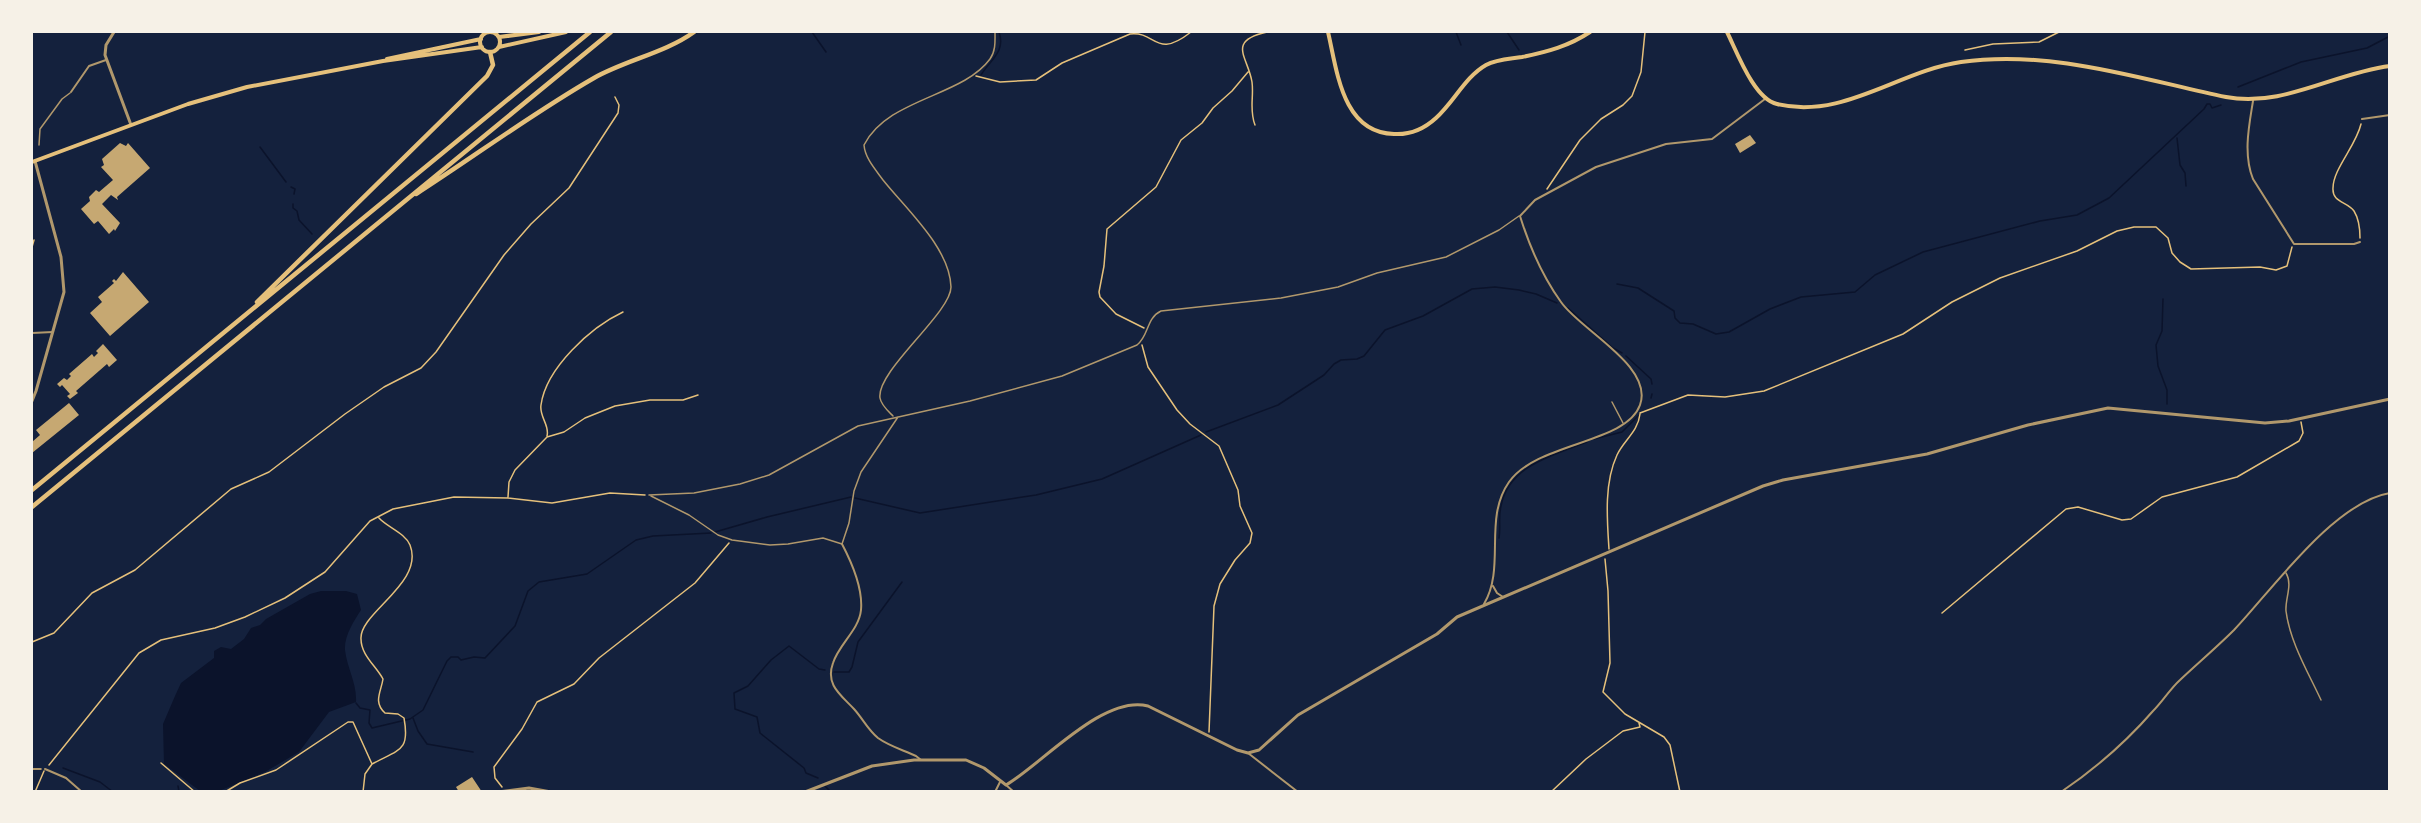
<svg xmlns="http://www.w3.org/2000/svg" width="2421" height="823" viewBox="0 0 2421 823" font-family="Quicksand,sans-serif">
  <rect width="100%" height="100%" fill="#14213d"/>
  <path fill="#0b132b" d="M 321,591 L 346,591 L 357,594 L 361,610 C 354,621 344,636 345,650 C 347,668 357,683 356,702 L 329,712 L 299,752 L 265,772 L 219,791 L 200,791 L 164,764 L 163,724 L 175,696 L 181,683 L 214,658 L 214,651 L 221,647 L 231,649 L 244,639 L 251,628 L 260,625 L 266,619 L 310,594 Z"/>
  <g fill="none" stroke-linecap="round" stroke-linejoin="round">
    <path stroke="#0b132b" stroke-width="1.5" d="M 812,32 L 826,52
      M 1456,32 L 1461,45
      M 1507,32 L 1519,50
      M 981,75 C 990,60 1006,52 999,32
      M 2238,87 L 2301,62 L 2367,48 L 2390,36
      M 2177,138 L 2180,165 L 2185,173 L 2186,186
      M 260,147 L 286,182
      M 291,187 L 295,189 L 294,194
      M 293,204 L 293,208 L 297,211 L 299,220 L 312,234
      M 1617,284 L 1638,288 L 1674,311 L 1675,318 L 1680,323 L 1693,324 L 1716,334 L 1729,332 L 1770,309 L 1801,297 L 1855,292 L 1875,275 L 1923,252 L 2040,221 L 2077,215 L 2109,198 L 2204,109 L 2207,104 L 2210,104 L 2212,108 L 2221,105
      M 2163,299 L 2162,331 L 2156,345 L 2158,366 L 2167,390 L 2167,404
      M 1568,308 L 1613,348 L 1622,353
      M 1626,356 L 1651,379 L 1652,384
      M 1651,398 L 1652,394
      M 1206,432 L 1278,405 L 1324,375 L 1334,364 L 1341,360 L 1357,359 L 1364,356 L 1385,330 L 1423,316 L 1472,289 L 1495,287 L 1519,290 L 1536,294 L 1557,303
      M 1594,439 L 1622,432 L 1638,416
      M 855,498 L 920,513 L 1036,495 L 1102,479 L 1201,435
      M 715,532 L 767,517 L 851,497
      M 1499,538 C 1501,527 1498,518 1501,506 C 1509,465 1554,455 1587,442
      M 834,672 L 849,672 L 852,667 L 858,642 L 902,582
      M 356,703 L 360,708 L 370,710 L 369,723 L 372,728 L 410,719 L 423,710 L 447,661 L 451,657 L 458,657 L 461,660 L 474,657 L 485,658 L 515,626 L 528,591 L 539,582 L 587,574 L 636,540 L 653,536 L 711,533
      M 413,718 L 418,731 L 427,744 L 473,752
      M 63,768 L 100,782 L 113,792
      M 818,778 L 806,773 L 804,768 L 760,733 L 757,717 L 735,709 L 734,693 L 748,686 L 771,660 L 789,646 L 819,669 L 825,670
      M 178,786 L 179,792
      M 825,786 L 831,792"/>
  </g>
  <path fill="#c6a872" d="M 1750,135 L 1756,143 L 1740,153 L 1735,144 Z
    M 120,143 L 126,146 L 128,143 L 150,168 L 117,197 L 118,200 L 111,195 L 102,204 L 120,223 L 115,231 L 114,229 L 109,234 L 98,221 L 94,224 L 81,209 L 90,201 L 89,197 L 96,190 L 99,192 L 113,180 L 101,167 L 104,165 L 102,159 Z
    M 123,272 L 149,302 L 110,336 L 90,313 L 102,302 L 98,297 L 114,283 L 112,281 L 114,279 L 116,281 Z
    M 103,344 L 117,360 L 109,367 L 107,364 L 76,391 L 78,393 L 70,399 L 67,396 L 70,394 L 62,385 L 60,387 L 57,384 L 64,378 L 67,380 L 71,376 L 69,374 L 92,354 L 94,357 L 98,353 L 96,351 Z
    M 69,403 L 79,415 L 32,453 L 32,442 L 40,435 L 36,430 Z
    M 472,777 L 482,792 L 459,792 L 456,787 Z"/>
  <g fill="none" stroke-linecap="round" stroke-linejoin="round">
    <path stroke="#e5c07b" stroke-width="1.5" d="M 1965,50 L 1993,44 L 2039,42 L 2059,32
      M 976,76 L 1000,82 L 1036,80 L 1062,63 L 1130,34 C 1157,31 1155,60 1191,32
      M 1255,125 C 1249,110 1254,97 1252,82 C 1248,57 1226,41 1267,32
      M 1547,189 L 1580,140 L 1601,119 L 1623,105 L 1632,96 L 1641,72 L 1645,32
      M 2360,238 C 2360,229 2359,219 2354,211 C 2347,201 2332,203 2333,188 C 2333,169 2356,146 2361,124
      M 32,247 L 34,240
      M 1144,328 L 1116,314 L 1100,297 L 1099,292 L 1104,266 L 1107,229 L 1156,187 L 1181,140 L 1202,123 L 1213,108 L 1232,91 L 1248,72
      M 1142,345 L 1148,367 L 1177,410 L 1190,424 L 1219,446 L 1238,490 L 1240,506 L 1252,533 L 1250,543 L 1235,560 L 1220,584 L 1214,606 L 1209,732
      M 1640,413 L 1688,395 L 1725,397 L 1764,391 L 1903,334 L 1952,302 L 2000,278 L 2077,251 L 2117,231 L 2134,227 L 2156,227 L 2168,238 L 2172,253 L 2180,262 L 2191,269 L 2260,267 L 2276,270 L 2287,266 L 2292,247
      M 547,436 C 550,425 539,417 541,405 C 546,368 591,327 623,312
      M 508,497 L 509,482 L 515,470 L 547,437 L 564,432 L 585,418 L 615,406 L 650,400 L 683,400 L 698,395
      M 1609,549 C 1607,519 1604,483 1617,455 C 1624,440 1638,432 1640,414
      M 1605,559 L 1608,591 L 1610,663 L 1603,692 L 1625,714 L 1664,737 L 1670,745 L 1680,792
      M 1942,613 L 2066,509 L 2078,507 L 2122,520 L 2131,519 L 2162,497 L 2237,477 L 2299,441 L 2303,433 L 2301,422
      M 32,642 L 54,633 L 92,593 L 135,570 L 231,489 L 269,472 L 345,414 L 384,387 L 421,368 L 436,352 L 504,255 L 531,224 L 569,188 L 618,113 L 619,105 L 615,97
      M 161,763 L 195,792
      M 49,765 L 139,653 L 161,640 L 215,628 L 245,617 L 285,598 L 325,572 L 370,521 L 393,509 L 454,497 L 508,498 L 552,503 L 610,493 L 645,495
      M 32,769 L 41,769
      M 502,787 L 495,778 L 494,767 L 522,729 L 537,702 L 574,684 L 599,658 L 695,583 L 729,543
      M 35,792 L 44,771
      M 225,792 L 240,783 L 276,770 L 348,722 L 353,722 L 372,764 C 400,749 410,751 404,718 L 398,714 L 385,713 C 373,702 381,692 383,679 C 376,666 361,655 361,639 C 359,613 425,583 410,545 C 405,533 387,527 379,518
      M 363,792 L 365,774 L 372,764
      M 1551,792 L 1586,759 L 1623,731 L 1640,727 L 1639,723"/>
    <path stroke="#b1986c" stroke-width="1.5" d="M 39,145 L 40,129 L 62,99 L 70,93
      M 1612,402 L 1623,423
      M 893,416 C 888,411 881,405 880,398 C 876,371 951,313 951,287 C 950,248 906,209 883,180 C 875,169 865,158 864,145 C 888,98 962,97 990,59 C 996,51 995,40 995,32
      M 649,495 L 694,493 L 740,484 L 769,475 L 858,426 L 970,401 L 1062,376 L 1137,345 C 1149,336 1146,318 1161,311 L 1281,298 L 1338,287 L 1377,273 L 1446,257 L 1499,230 L 1519,216
      M 651,496 L 689,515 L 718,535 L 732,540 L 770,545 L 788,544 L 823,538 L 842,544 L 849,523 L 854,491 L 861,472 L 898,417
      M 2286,573 C 2293,585 2285,598 2286,611 C 2290,642 2308,672 2321,700"/>
    <path stroke="#b1986c" stroke-width="2" d="M 71,92 L 89,66 L 106,60
      M 2253,101 C 2249,126 2243,154 2253,179 L 2294,244 L 2354,244 L 2360,242
      M 2362,119 L 2390,115
      M 32,333 L 53,332
      M 842,544 C 852,563 863,588 861,610 C 859,630 839,644 833,663 C 825,685 841,695 854,709 C 863,719 868,730 878,738 C 889,746 903,750 916,756 L 921,760
      M 1493,586 L 1497,593 L 1503,597
      M 1484,604 C 1506,567 1483,519 1509,482 C 1537,442 1626,444 1640,405 C 1654,366 1580,330 1561,302 C 1543,277 1529,245 1520,216 L 1535,200 L 1596,167 L 1666,144 L 1712,139 L 1765,99
      M 1248,753 L 1298,792
      M 45,769 L 66,778 L 82,792
      M 1006,785 L 1014,792
      M 995,792 L 1000,782
      M 2061,792 C 2095,769 2126,742 2153,711 C 2163,701 2170,689 2180,680 C 2198,663 2217,647 2234,630 C 2272,590 2334,502 2390,493"/>
    <path stroke="#b1986c" stroke-width="3" d="M 114,32 L 106,45 L 105,55 L 131,125
      M 32,401 L 36,391 L 64,292 L 61,257 L 35,161
      M 498,792 L 529,788 L 551,792
      M 805,792 L 872,766 L 914,760 L 966,760 L 984,768 L 1006,785 C 1041,765 1103,694 1148,706 L 1237,750 L 1248,753 L 1259,750 L 1298,715 L 1437,634 L 1457,617 L 1763,486 L 1783,480 L 1927,454 L 2028,425 L 2108,408 L 2265,423 L 2289,421 L 2390,399"/>
    <path stroke="#e5c07b" stroke-width="4" d="M480 42a10 10 0 1 1 20 0a10 10 0 1 1-20 0Z
      M 1328,32 C 1337,70 1342,133 1394,134 C 1410,135 1424,129 1436,118 C 1454,102 1465,77 1486,65 C 1497,59 1510,59 1522,57 C 1547,52 1569,46 1590,32
      M 1727,32 C 1737,52 1754,99 1777,104 C 1843,120 1898,71 1961,62 C 2050,49 2140,79 2226,97 C 2282,108 2334,73 2390,66
      M 499,37 L 539,32
      M 499,47 L 566,32
      M 387,59 L 481,39
      M 32,162 L 188,104 L 247,87 L 383,61 L 482,47"/>
    <path stroke="#e5c07b" stroke-width="4.5" d="M 416,194 C 475,156 533,113 594,78 C 626,60 665,53 694,32
      M 257,302 L 487,76 L 493,65 L 490,52
      M 32,490 L 590,32
      M 32,507 L 611,32"/>
  </g>
  <rect width="2421" height="823" fill="none" stroke="#f6f1e7" stroke-width="66"/>
</svg>
